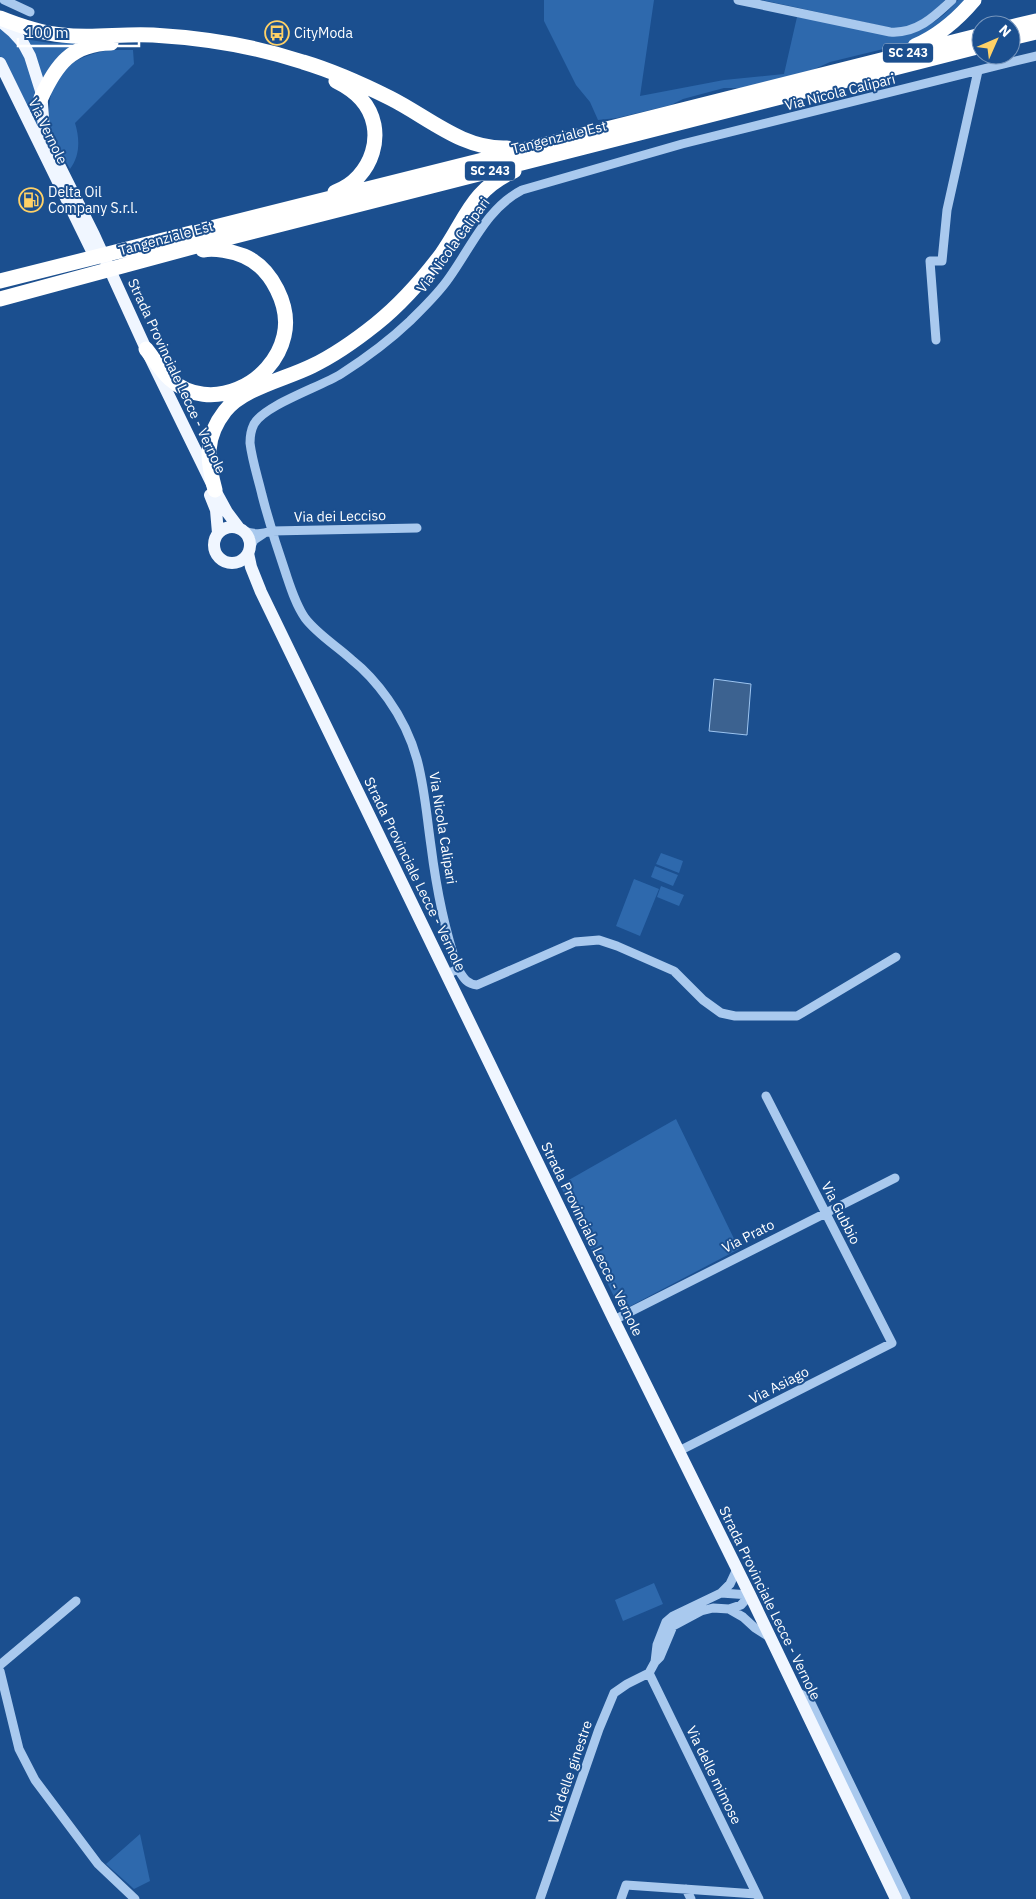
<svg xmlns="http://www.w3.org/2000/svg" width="1036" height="1899" viewBox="0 0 1036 1899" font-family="'IBM Plex Sans',sans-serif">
  <rect width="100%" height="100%" fill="#1b4f8f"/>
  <path fill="#2e69ad" d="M 544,0 L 654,0 L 640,96 L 724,80 L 784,74 L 797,17 L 908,34 C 929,27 944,17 958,0 L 968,0 L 961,10 L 912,42 L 830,62 L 808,72 L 741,88 L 724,88 L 683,99 L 671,105 L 617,118 L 598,120 L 590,102 L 576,85 L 544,21 Z
    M 762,0 L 945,0 C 932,13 915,28 896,29 Z
    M 0,28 C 36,56 36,94 40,136 L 0,56 Z
    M 23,39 L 51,43 L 81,42 L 57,58 L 42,79 Z
    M 109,50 L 133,50 L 134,64 L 75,123 C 80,139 80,156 70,169 C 63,156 53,141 50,127 C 48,119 49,109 50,100 C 54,67 79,56 109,50 Z
    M 661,853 L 683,861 L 679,873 L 656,864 Z
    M 655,866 L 678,875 L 673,886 L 651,877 Z
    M 634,879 L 659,889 L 640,936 L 616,926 Z
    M 661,886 L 684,895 L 679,906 L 657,897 Z
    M 676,1119 L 739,1249 L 621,1311 L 560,1185 Z
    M 654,1583 L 663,1604 L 623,1621 L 615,1600 Z
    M 140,1834 L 150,1881 L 134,1889 L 106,1864 Z"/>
  <path fill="#3c6290" stroke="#9cc4f0" d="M 714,679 L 751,684 L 747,735 L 709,731 Z"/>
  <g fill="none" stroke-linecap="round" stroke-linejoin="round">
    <path stroke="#a9c9ee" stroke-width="9" d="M 4,0 L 30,12
      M 738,0 L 890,32 C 916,34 934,17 952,0
      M 936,340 L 930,261 L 942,261 L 947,210 L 978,71
      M 244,531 C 254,535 262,534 272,531 L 417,528
      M 250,548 L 254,540 L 263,534
      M 458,969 C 463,977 466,984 477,985 L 575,942 L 599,940 L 617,946 L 674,971 L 703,1000 L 721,1013 L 735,1016 L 797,1016 L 896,957
      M 447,974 L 458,969 C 445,931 436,886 431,846 C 423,790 423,748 388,699 C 378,685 366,671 352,660 C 337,646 318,635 305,618 C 296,605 291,589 286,574 C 277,548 269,522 262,495 C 258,478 252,460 250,443 C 250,437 251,430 254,424 C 265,405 320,387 341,374 C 366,358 389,341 410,321 C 424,307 438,294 449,278 C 472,246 487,208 522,190 L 682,144 L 1036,56
      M 614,1320 L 895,1178
      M 679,1451 L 892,1343 L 766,1096
      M 721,1593 L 750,1595
      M 729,1609 L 741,1605 L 750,1595
      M 655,1662 L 657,1645 L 666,1622 L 673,1616 L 721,1593 L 730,1584 L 737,1569
      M 0,1665 L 76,1601
      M 0,1671 L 19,1749 L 35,1780 L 98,1864 L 135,1899
      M 649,1673 L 759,1899
      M 649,1673 L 655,1662 L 660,1657 L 673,1626 L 701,1611 L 713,1608 L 729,1609 L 743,1617 L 755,1628 L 771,1638
      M 796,1691 L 809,1699 L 906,1899
      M 686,1889 L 691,1899
      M 540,1899 L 599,1729 L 614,1693 L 627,1684 L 649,1673
      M 621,1899 L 626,1885 L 756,1894"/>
    <path stroke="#f0f6ff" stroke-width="12" d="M 0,21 L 13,32 L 23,43 L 30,56 L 41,91 L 44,130 L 51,149 L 94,235 L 146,349 L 215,490 L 227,512 L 239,528
      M 0,63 L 91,249
      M 210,495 L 216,510 L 218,533
      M214 545a18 18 0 1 1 36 0a18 18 0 1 1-36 0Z
      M 248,553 L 251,567 L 261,592 L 614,1320 L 750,1595 L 896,1899"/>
    <path stroke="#fff" stroke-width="15" d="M 0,18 C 20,26 40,33 62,35 C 92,39 123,33 153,35 C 203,38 255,46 303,62 C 333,71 362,84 390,98 C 428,117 463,150 507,148
      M 1011,27 L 1036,21
      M 1011,38 L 1036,32
      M 915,46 C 938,36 958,19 974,0
      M 41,98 C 56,65 71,44 111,43
      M 335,192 C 372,179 389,130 361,99 C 354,91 346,86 336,81
      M 0,281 L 981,35
      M 0,299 L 200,245 L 981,46
      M 146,349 C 154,359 161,371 170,379 C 210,415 273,384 284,336 C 291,307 272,268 244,256 C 232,251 215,248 203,250
      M 215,490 C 207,460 204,438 225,411 C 243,388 286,379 312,366 C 335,355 356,340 376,324 C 401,304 422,280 441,255 C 466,220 471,190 514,171"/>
  </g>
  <defs>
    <g id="bus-ring" transform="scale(1.25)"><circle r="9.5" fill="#1b4f8f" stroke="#ffd166" stroke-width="1.5"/><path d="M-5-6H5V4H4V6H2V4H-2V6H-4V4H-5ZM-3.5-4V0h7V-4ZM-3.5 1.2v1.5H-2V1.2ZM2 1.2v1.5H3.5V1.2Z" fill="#ffd166"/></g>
    <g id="fuel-ring" transform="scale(1.25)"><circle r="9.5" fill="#1b4f8f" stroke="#ffd166" stroke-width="1.5"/><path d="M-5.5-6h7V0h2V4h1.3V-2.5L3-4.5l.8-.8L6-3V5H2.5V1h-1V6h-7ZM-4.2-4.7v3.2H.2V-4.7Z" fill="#ffd166"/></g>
  </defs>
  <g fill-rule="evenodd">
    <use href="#bus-ring" x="277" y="33"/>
    <use href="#fuel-ring" x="31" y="200"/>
  </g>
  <g text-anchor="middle" stroke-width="4" stroke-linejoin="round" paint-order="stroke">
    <g fill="#1b4f8f" stroke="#bbcadd" stroke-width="1">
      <rect x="883" y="43.5" width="50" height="19" rx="4"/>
      <rect x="465" y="161.5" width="50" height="19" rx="4"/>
    </g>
    <g font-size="12" font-weight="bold" fill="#fff">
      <text x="908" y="57">SC 243</text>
      <text x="490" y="175">SC 243</text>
    </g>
    <g font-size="14" fill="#fff" stroke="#1b4f8f" text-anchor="start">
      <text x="294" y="38">CityModa</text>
      <text x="48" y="197">Delta Oil<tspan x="48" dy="16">Company S.r.l.</tspan></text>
    </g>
    <g font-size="14" fill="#fff" stroke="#1b4f8f">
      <text transform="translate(840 92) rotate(-14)" y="5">Via Nicola Calipari</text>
      <text transform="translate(48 131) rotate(64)" y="5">Via Vernole</text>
      <text transform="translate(559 137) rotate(-14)" y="5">Tangenziale Est</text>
      <text transform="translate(166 238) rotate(-15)" y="5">Tangenziale Est</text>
      <text transform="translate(453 245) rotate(-54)" y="5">Via Nicola Calipari</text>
      <text transform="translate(177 376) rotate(65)" y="5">Strada Provinciale Lecce - Vernole</text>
      <text transform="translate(340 516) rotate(-1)" y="5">Via dei Lecciso</text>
      <text transform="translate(443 828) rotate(81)" y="5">Via Nicola Calipari</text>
      <text transform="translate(415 874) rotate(64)" y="5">Strada Provinciale Lecce - Vernole</text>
      <text transform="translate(841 1213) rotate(63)" y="5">Via Gubbio</text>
      <text transform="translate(748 1236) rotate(-27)" y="5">Via Prato</text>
      <text transform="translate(592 1239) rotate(64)" y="5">Strada Provinciale Lecce - Vernole</text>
      <text transform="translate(779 1385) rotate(-27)" y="5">Via Asiago</text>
      <text transform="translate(770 1603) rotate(64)" y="5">Strada Provinciale Lecce - Vernole</text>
      <text transform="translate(570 1772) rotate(-71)" y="5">Via delle ginestre</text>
      <text transform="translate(714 1775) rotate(64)" y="5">Via delle mimose</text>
    </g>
  </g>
  <g transform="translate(996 40) rotate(45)"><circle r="24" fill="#1b4f8f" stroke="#7695bc"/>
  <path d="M0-4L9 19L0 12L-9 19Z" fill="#ffd166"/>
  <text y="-8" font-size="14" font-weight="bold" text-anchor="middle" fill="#ffffff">N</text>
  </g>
  <path d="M18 38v8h121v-8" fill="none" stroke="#ffffff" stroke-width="2.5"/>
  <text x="25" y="38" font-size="15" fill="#ffffff" stroke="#1b4f8f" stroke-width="4" paint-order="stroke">100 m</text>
</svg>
